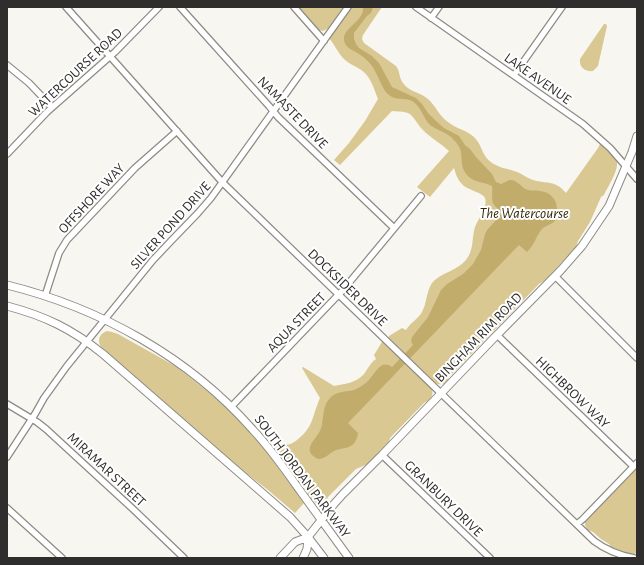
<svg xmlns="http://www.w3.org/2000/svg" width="644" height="565" viewBox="0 0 644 565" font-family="'Alegreya Sans',sans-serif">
  <rect width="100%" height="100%" fill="#f8f6f0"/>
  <path fill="#dac893" d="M 299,7 L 343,7 L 329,28 L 323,31 L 319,30 L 314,26 L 314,24 Z
    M 352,7 L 382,7 L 363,35 L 362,39 L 364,43 L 396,66 C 400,71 399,78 403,83 C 409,92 420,92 428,99 C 436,106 439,116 448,122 C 456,129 467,130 474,137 C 484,147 481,158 496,165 C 503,169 510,169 517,172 C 522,174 527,178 533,180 C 548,184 555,180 566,193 L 598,148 L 601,142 C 606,147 612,153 616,159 C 621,168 608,186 604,195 L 601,197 L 590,222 L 578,241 L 576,247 L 545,280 L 539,284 L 449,377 C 447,384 442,386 435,383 L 389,338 L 389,336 L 402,328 L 406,330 C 410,323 418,319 422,312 C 427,303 426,292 432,283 C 440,273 453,272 463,263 C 475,252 471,240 475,227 C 478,218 488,209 485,198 C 483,193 469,190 464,186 C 458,181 456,175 454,168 L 430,197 L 417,187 L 449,151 C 441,143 430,138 422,129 C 417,124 414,116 408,113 C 403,111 397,112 392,111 L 340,165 L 334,160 L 349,143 L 365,121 L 378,99 C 373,87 371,75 358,68 C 353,65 348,63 344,59 C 338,53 335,45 329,38 Z
    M 604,24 L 606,24 L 607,26 L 598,66 L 593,71 C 586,72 579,68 580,59 Z
    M 107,331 L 112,332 L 118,334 L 177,367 L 217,399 L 238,419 L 259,442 L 304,503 L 295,513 L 268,490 L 234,464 L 101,347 C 97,340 99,334 107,331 Z
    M 382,342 L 384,342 L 430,386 C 435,393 432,399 424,403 L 390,438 L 389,442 L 368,464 L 356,469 L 328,497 L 326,502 C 317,506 313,502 308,496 L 308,491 L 275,446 L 279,443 C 286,446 291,445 297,440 C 314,427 312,416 320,398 L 302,368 L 303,367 L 334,386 C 344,384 356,383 364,374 C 368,369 370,363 376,359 L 374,355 Z
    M 637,466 L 637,553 L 634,554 L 616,549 L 611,547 L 609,544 L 601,539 L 593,532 L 588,530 L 587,529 L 585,525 L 585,520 Z"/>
  <path fill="#c1ac6c" d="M 363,7 L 373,7 L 371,13 L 367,16 L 354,33 L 354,39 L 356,44 L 359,48 L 372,56 L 379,63 L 392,87 L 416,98 L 422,104 L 428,113 L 436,121 L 444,128 L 459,136 L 465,145 L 470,149 L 476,157 L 492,174 L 496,182 L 501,184 C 504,183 507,181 509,180 C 518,179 521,188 528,190 C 532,191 536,190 540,191 C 550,192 557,199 557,209 C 557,213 558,217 555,221 C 551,225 546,225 542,229 C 536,236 534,246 527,252 L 519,245 L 348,423 L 358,433 C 357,441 353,447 345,448 C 342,449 339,449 336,450 C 328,453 322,465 312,455 C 304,446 319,437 321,428 C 324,418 322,405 331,397 C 337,391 346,392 354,390 C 359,388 363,385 367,382 C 374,376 380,358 392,367 L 413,345 L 411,341 L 412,337 L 428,317 L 441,290 L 447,284 L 463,274 L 473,264 L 481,250 L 485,234 L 487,230 L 499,217 C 502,209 496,209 493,203 C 491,198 493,192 492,186 C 485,182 476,183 469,177 C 461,170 462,162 461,152 C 460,146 455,141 451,137 C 445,132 437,130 430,125 C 423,118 421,106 412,101 C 404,97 396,101 389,95 C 382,90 378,74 372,66 C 369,62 364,57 359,54 C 353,50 345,48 344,40 C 342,28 365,21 363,7 Z"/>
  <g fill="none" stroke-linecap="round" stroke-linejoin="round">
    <g stroke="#8c8b85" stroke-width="8">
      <path id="minor" d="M 66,7 L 223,183 L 594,541 C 606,550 618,555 634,558
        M 180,7 L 269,106 L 278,117 L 394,228
        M 294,7 L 324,41
        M 416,7 L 583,124 L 610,148 L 637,179
        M 431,18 L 439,7
        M 7,65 L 29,83 L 52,107
        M 514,75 L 562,7
        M 7,154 L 47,112 L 115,52 L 159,7
        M 555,276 L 637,358
        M 45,296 L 59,253 L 67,240 L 135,168 L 177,131
        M 497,335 L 633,466
        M 7,404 L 37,422 L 46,429 L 134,510 L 184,558
        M 231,407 L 343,290 L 421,196
        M 382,455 L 490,558
        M 7,457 L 35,414 L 44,398 L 67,366 L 153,260 L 171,241 L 198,213 L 211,198 L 348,7
        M 7,508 L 62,558
        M 577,524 L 583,519 L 637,463"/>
    </g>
    <g stroke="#8c8b85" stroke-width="9">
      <path id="tertiary" d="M 7,285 C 100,308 189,357 253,430 C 271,449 286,471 301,492 C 317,514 333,536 349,558
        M 7,306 C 45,316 72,329 103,354 L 290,517 L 308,537 L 324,558
        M 280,558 L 295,542 L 308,537 L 334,504 L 343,494 L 382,455 L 492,340 L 561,270 L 582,246 L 609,206 L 632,152 L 637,136
        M 303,558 L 307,549 L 308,537"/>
    </g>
    <use href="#minor" stroke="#fff" stroke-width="5.5"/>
    <use href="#tertiary" stroke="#fff" stroke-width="7"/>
  </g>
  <g text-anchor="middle" stroke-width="4" stroke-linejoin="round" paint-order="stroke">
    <g font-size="14" fill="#2f2e2c" stroke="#fff">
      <text transform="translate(75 72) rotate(-43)" y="5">WATERCOURSE ROAD</text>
      <text transform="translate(538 78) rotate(35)" y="5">LAKE AVENUE</text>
      <text transform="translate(293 112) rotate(46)" y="5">NAMASTE DRIVE</text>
      <text transform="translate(91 198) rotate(-47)" y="5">OFFSHORE WAY</text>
      <text transform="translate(170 225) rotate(-48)" y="5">SILVER POND DRIVE</text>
      <text transform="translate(348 287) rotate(44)" y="5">DOCKSIDER DRIVE</text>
      <text transform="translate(296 322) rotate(-46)" y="5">AQUA STREET</text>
      <text transform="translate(478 337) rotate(-46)" y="5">BINGHAM RIM ROAD</text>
      <text transform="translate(573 392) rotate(44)" y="5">HIGHBROW WAY</text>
      <text transform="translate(107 469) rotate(43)" y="5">MIRAMAR STREET</text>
      <text transform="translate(303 476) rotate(53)" y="5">SOUTH JORDAN PARKWAY</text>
      <text transform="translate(444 498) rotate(44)" y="5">GRANBURY DRIVE</text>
    </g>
    <g font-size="15" font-style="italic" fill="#32290b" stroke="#fff">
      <text x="524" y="218">The Watercourse</text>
    </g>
  </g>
  <rect width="644" height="565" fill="none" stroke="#2f2e2c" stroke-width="16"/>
</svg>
